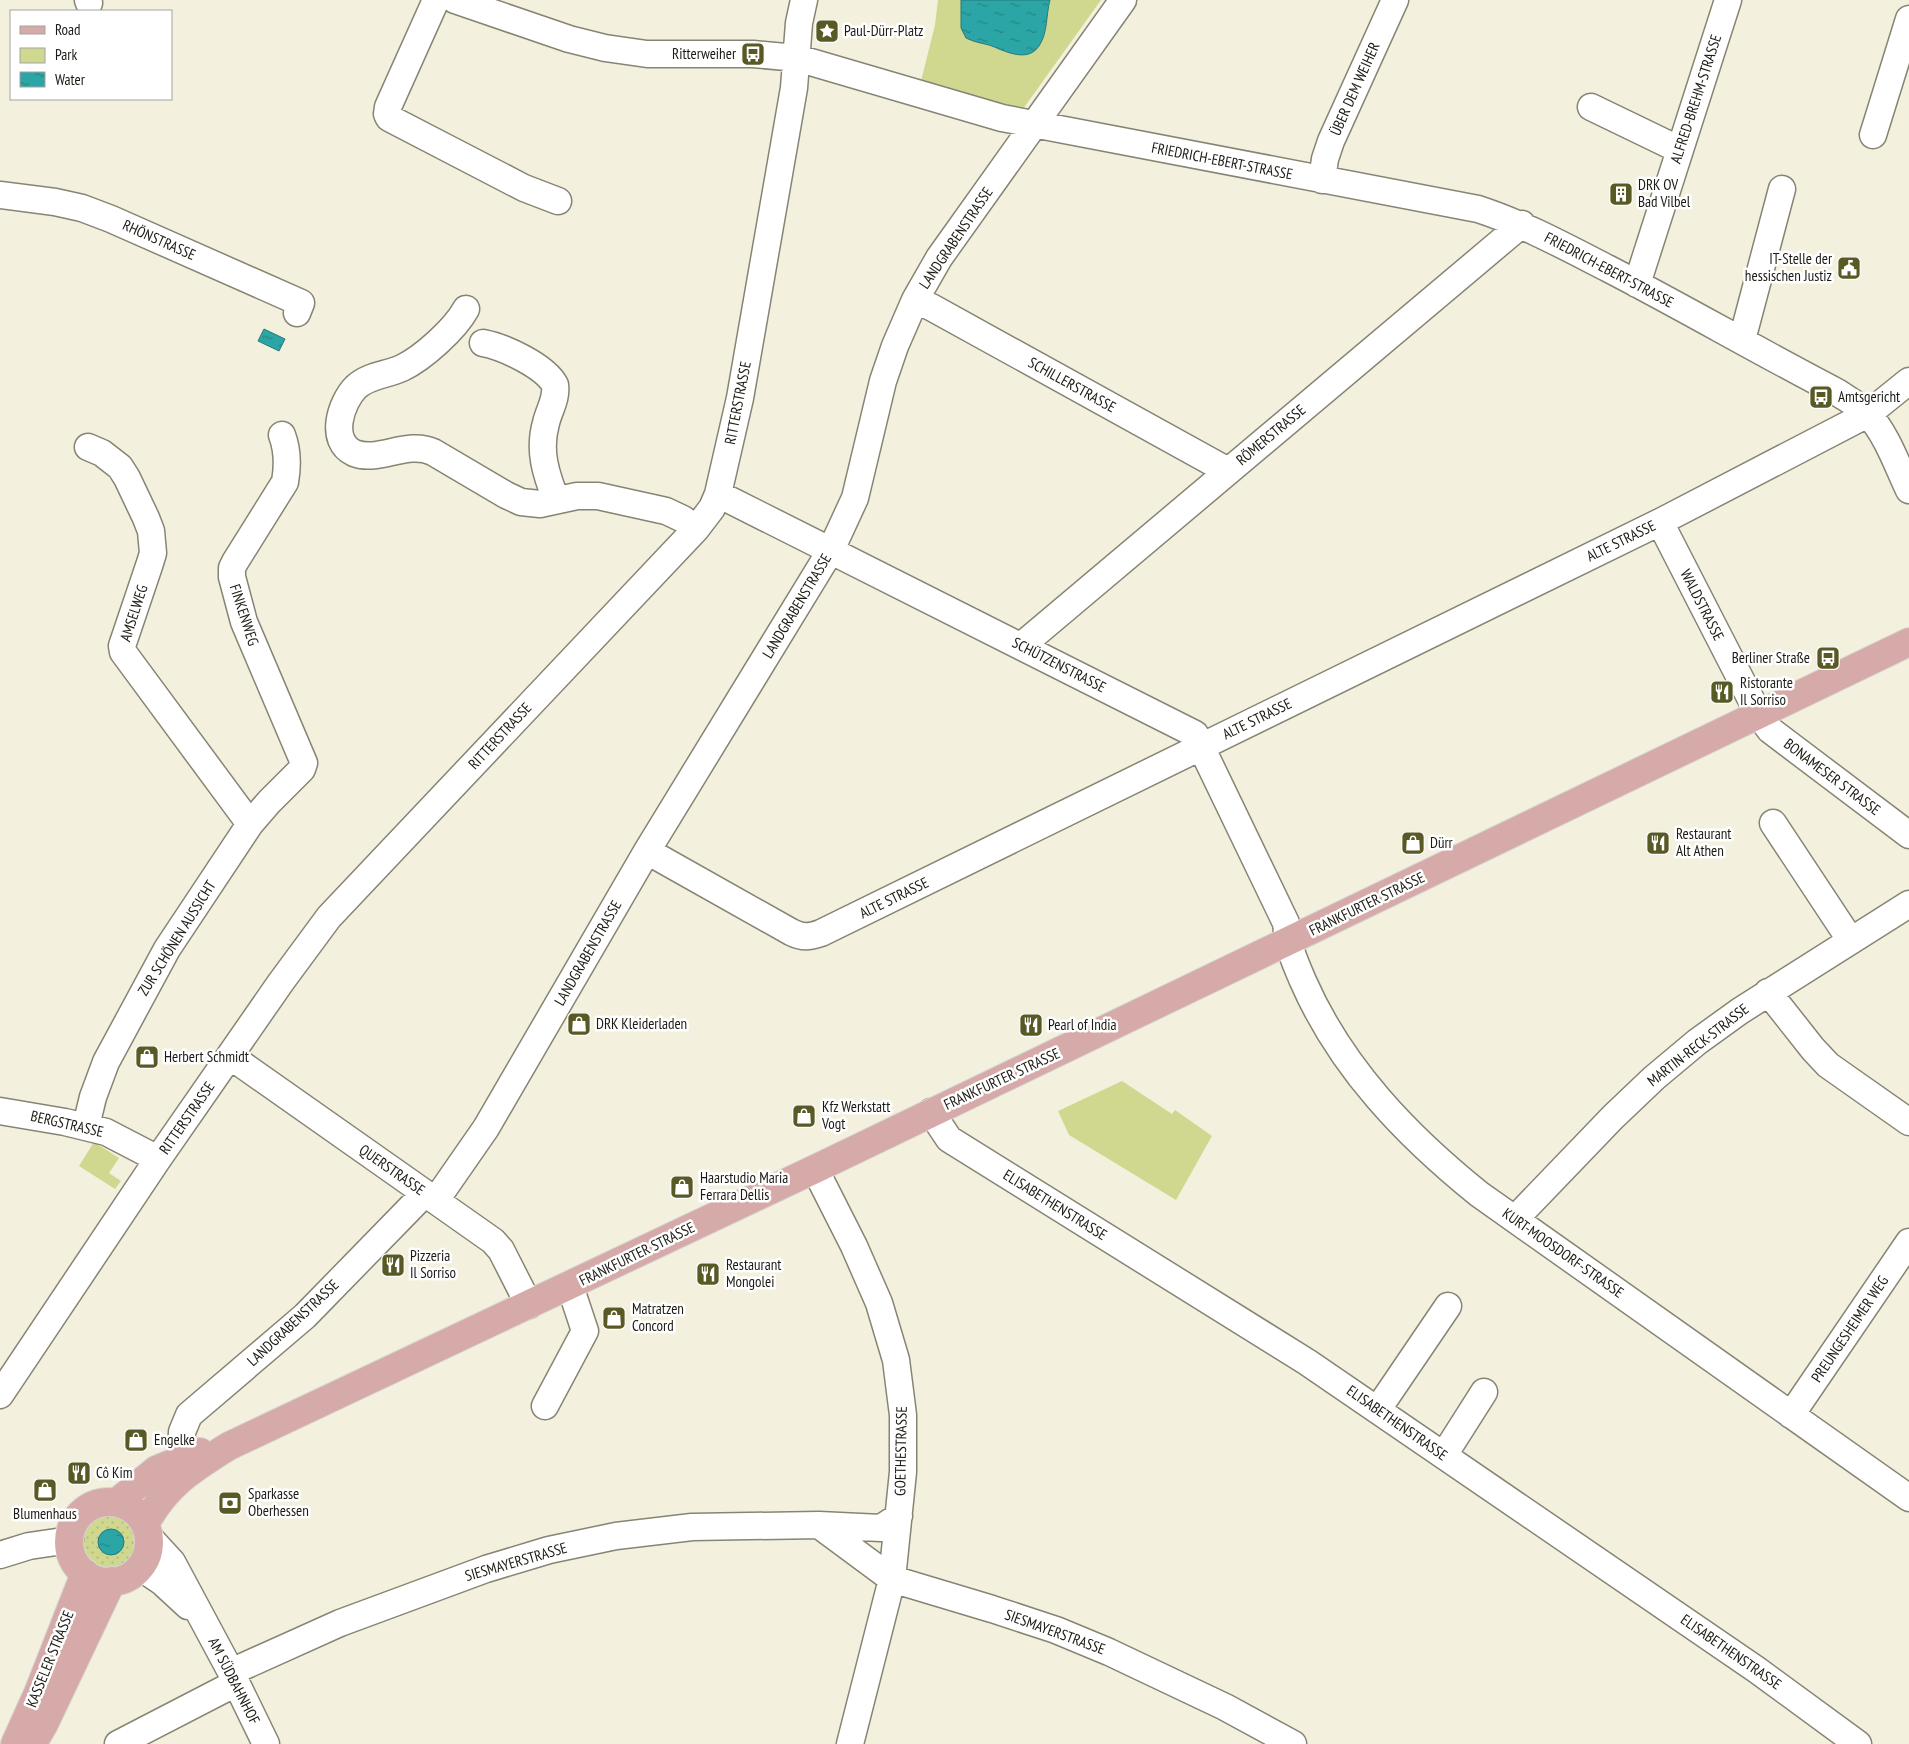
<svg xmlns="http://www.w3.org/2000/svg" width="1909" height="1744" viewBox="0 0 1909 1744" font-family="'PT Sans Narrow',sans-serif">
  <defs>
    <pattern id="grass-dots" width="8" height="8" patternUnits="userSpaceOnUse" patternTransform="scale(1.25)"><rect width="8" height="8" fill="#d0d890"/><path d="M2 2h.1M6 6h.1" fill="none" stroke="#b2b97b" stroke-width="1.8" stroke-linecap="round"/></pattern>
    <pattern id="water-ripples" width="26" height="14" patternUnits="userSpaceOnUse" patternTransform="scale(1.25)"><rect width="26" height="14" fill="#2ba5a6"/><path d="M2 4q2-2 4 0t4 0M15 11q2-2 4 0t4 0" fill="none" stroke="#248686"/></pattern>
  </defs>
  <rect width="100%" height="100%" fill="#f4f0de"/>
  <path fill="url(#grass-dots)" d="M82 1541a28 28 0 1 1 56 0a28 28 0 1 1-56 0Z"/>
  <path fill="#d0d890" d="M 938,0 L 961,0 L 961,28 C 981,42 1000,54 1025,54 L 1044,32 L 1047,12 L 1050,0 L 1101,0 L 1023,109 L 921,81 L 935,25 Z
    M 1122,1081 L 1172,1114 L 1175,1110 L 1212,1136 L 1176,1200 L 1069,1135 L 1058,1111 Z
    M 94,1142 L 119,1158 L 109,1173 L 121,1181 L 115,1189 L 79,1166 Z"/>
  <path fill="url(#water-ripples)" stroke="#267b7a" d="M 961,0 L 1050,0 C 1046,14 1048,33 1039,46 C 1027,64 1003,50 989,45 C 981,43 974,42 966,38 L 961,28 Z
    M 264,329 L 285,339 L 279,351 L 258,341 Z
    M98 1542a13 13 0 1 1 26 0a13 13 0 1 1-26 0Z"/>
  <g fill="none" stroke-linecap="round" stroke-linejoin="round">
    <g stroke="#878474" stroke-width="29">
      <path id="minor" d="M 88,0 L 89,3
        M 436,0 L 388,107 L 387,114 L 389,118 L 524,188 L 558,201
        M 455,0 L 569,39 L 605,48 L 647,54 L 753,54 L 797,58 L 1002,118 L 1478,209 C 1524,224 1566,247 1609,269 C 1686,309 1760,352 1837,392 C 1847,399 1859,405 1868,414 C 1887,435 1897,465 1909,490
        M 1591,107 L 1680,150
        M 1873,135 L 1909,19
        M 1322,180 L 1325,159 L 1331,141 L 1395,0
        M 0,195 L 55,202 L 82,208 L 111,219 L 301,303 L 297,313
        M 1637,284 L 1728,0
        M 915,300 L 931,307 L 1228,471
        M 466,309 C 455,329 423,358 402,368 C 387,375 369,375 356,387 C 341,402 328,441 354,453 C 378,463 407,440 433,452 L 506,495 L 521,502 L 540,504 L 577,496 L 598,496 L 666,511 L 683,519 L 696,529
        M 1742,340 L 1782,189
        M 483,343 C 504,347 545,366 555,385 C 557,399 549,410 546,423 C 538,451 546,474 556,500
        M 88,447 L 102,453 L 120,467 L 127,478 L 146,518 L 151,531 L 153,553 L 150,563 L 122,646 L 123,652 L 250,824
        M 718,494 L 1195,734 L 1286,923 C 1288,947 1294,960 1303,981 C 1341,1068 1407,1136 1479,1194 L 1909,1498
        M 1660,522 L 1759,715 L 1770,730 L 1909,835
        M 1021,646 L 1522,224
        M 1773,823 L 1851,941
        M 647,851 L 791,932 C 803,938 809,937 821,933 L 1660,522 L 1868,414 L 1909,381
        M 1768,992 L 1813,1049 L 1828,1065 L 1909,1122
        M 230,1056 L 493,1241 L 501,1250 L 529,1305
        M 0,1111 L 65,1122 L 106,1132 L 158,1159
        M 931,1112 L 949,1139 L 1307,1362 L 1757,1670 L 1858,1744
        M 86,1126 L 93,1097 L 106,1062 L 167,949 L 250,824 L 269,802 L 302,769 L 304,763 L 244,622 L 232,577 L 232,568 L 235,562 L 285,482 C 288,465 288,451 282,435
        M 815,1169 L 854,1246 L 879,1303 L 896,1360 L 903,1415 L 903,1472 L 892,1579 L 850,1744
        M 436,1200 L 486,1128 L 647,851 L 831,550 L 855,498 L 883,381 L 895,346 L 915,300 L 939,258 L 1123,0
        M 1515,1219 L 1613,1117 L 1654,1078 L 1697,1042 L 1740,1011 L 1909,904
        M 0,1395 L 158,1159 L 281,982 L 329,917 L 696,529 L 712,508 L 718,494 L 740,398 L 794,88 L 799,23 L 804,0
        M 545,1406 L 585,1331 L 570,1286
        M 1378,1409 L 1448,1306
        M 1791,1415 L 1909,1242
        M 1444,1455 L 1484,1392
        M 181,1459 L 182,1432 L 189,1415 L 305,1316 L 425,1193
        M 819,1525 L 881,1528 L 899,1516
        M 149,1537 L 172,1562 L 231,1672 L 266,1744
        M 0,1555 L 29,1546 L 70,1540
        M 140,1567 L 162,1582 L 188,1606
        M 231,1672 L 340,1623 L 486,1569 L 549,1550 L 616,1536 L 692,1527 L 819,1525 L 892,1579 L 992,1609 L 1056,1630 L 1109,1652 L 1225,1707 L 1293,1744
        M 118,1744 L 236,1683"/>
    </g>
    <g stroke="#d6d6d5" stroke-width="30">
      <path id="major" d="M 117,1502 L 156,1470 L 200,1452
        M69 1542a40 40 0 1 1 80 0a40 40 0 1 1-80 0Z
        M 145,1524 C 167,1484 191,1470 229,1446 L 815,1169 L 1909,642
        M 33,1743 L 44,1724 L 112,1581
        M 15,1744 L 38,1693 L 85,1573"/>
    </g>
    <use href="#minor" stroke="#fff" stroke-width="26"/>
    <use href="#major" stroke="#d7aaaa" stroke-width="28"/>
  </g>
  <defs>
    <g id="sight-square" transform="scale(1.25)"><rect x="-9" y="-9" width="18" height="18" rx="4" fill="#595926" stroke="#fff"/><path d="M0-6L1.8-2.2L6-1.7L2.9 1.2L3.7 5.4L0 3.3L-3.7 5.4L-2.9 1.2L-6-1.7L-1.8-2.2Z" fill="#fff"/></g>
    <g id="bus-square" transform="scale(1.25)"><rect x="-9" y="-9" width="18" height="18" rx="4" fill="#595926" stroke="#fff"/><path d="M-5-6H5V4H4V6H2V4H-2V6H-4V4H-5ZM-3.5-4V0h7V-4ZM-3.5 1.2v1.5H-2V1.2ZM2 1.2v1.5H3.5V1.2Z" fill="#fff"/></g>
    <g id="building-square" transform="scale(1.25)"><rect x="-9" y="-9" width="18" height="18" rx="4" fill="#595926" stroke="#fff"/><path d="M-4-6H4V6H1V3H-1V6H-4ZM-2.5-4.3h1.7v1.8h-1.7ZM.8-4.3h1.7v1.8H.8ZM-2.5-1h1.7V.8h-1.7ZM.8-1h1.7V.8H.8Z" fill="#fff"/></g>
    <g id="civic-square" transform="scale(1.25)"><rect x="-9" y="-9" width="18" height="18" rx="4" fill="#595926" stroke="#fff"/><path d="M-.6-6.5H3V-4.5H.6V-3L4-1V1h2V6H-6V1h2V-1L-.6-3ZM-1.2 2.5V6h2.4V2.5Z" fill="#fff"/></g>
    <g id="restaurant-square" transform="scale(1.25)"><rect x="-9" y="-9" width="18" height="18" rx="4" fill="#595926" stroke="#fff"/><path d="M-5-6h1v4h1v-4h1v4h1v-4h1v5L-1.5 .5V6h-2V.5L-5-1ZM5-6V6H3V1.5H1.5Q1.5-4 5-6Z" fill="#fff"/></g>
    <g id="shop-square" transform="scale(1.25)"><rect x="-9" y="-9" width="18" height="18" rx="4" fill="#595926" stroke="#fff"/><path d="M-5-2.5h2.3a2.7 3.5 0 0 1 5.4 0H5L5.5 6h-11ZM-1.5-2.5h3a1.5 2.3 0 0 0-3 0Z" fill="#fff"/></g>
    <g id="bank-square" transform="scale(1.25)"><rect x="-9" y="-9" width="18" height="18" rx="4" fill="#595926" stroke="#fff"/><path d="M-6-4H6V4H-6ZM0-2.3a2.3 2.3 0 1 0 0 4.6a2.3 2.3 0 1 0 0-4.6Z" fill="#fff"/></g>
  </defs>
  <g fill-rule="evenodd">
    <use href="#sight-square" x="827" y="31"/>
    <use href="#bus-square" x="753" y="54"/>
    <use href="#building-square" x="1621" y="194"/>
    <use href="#civic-square" x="1849" y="268"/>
    <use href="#bus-square" x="1821" y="397"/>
    <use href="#bus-square" x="1828" y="658"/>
    <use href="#restaurant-square" x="1722" y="692"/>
    <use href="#shop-square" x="1413" y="843"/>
    <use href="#restaurant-square" x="1658" y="843"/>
    <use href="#shop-square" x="579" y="1024"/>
    <use href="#restaurant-square" x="1031" y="1025"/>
    <use href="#shop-square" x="147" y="1057"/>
    <use href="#shop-square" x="804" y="1116"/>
    <use href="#shop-square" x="682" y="1187"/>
    <use href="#restaurant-square" x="393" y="1265"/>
    <use href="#restaurant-square" x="708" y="1274"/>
    <use href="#shop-square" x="614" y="1318"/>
    <use href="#shop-square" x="136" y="1440"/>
    <use href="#restaurant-square" x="79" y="1473"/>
    <use href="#shop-square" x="45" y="1490"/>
    <use href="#bank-square" x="230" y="1503"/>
  </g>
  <g text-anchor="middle" stroke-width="5" stroke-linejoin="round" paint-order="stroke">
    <g font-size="15" fill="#1c1a14" stroke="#fff" text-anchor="start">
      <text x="844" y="36">Paul-Dürr-Platz</text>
      <text x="736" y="59" text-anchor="end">Ritterweiher</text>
      <text x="1638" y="190">DRK OV<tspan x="1638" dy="17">Bad Vilbel</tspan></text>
      <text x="1832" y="264" text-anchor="end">IT-Stelle der<tspan x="1832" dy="17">hessischen Justiz</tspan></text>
      <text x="1838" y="402">Amtsgericht</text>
      <text x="1810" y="663" text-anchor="end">Berliner Straße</text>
      <text x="1740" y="688">Ristorante<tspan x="1740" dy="17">Il Sorriso</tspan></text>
      <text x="1676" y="839">Restaurant<tspan x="1676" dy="17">Alt Athen</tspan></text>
      <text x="1430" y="848">Dürr</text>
      <text x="596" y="1029">DRK Kleiderladen</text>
      <text x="1048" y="1030">Pearl of India</text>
      <text x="164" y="1062">Herbert Schmidt</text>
      <text x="822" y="1112">Kfz Werkstatt<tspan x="822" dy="17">Vogt</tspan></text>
      <text x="700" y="1183">Haarstudio Maria<tspan x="700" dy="17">Ferrara Dellis</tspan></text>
      <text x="410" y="1261">Pizzeria<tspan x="410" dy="17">Il Sorriso</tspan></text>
      <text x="726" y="1270">Restaurant<tspan x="726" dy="17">Mongolei</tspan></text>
      <text x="632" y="1314">Matratzen<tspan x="632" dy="17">Concord</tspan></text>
      <text x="154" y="1445">Engelke</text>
      <text x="96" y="1478">Cô Kim</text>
      <text x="248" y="1499">Sparkasse<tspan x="248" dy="17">Oberhessen</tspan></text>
      <text x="45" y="1519" text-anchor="middle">Blumenhaus</text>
    </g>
    <g font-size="15" fill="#1c1a14" stroke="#fff">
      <text transform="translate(1355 89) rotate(-66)" y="5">ÜBER DEM WEIHER</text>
      <text transform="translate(1696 99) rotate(-72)" y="5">ALFRED-BREHM-STRASSE</text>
      <text transform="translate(1222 161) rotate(11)" y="5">FRIEDRICH-EBERT-STRASSE</text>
      <text transform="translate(956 238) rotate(-56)" y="5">LANDGRABENSTRASSE</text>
      <text transform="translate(159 240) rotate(24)" y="5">RHÖNSTRASSE</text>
      <text transform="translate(1609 270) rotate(28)" y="5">FRIEDRICH-EBERT-STRASSE</text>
      <text transform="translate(1072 385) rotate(29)" y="5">SCHILLERSTRASSE</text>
      <text transform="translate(738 403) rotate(-79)" y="5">RITTERSTRASSE</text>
      <text transform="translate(1271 435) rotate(-40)" y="5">RÖMERSTRASSE</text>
      <text transform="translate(1621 541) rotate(-26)" y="5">ALTE STRASSE</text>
      <text transform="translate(1702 605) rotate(63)" y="5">WALDSTRASSE</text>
      <text transform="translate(797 606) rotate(-59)" y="5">LANDGRABENSTRASSE</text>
      <text transform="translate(134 613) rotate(-72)" y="5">AMSELWEG</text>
      <text transform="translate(244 615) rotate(72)" y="5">FINKENWEG</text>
      <text transform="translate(1059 665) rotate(27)" y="5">SCHÜTZENSTRASSE</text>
      <text transform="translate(1257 719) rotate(-26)" y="5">ALTE STRASSE</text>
      <text transform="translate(500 736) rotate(-47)" y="5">RITTERSTRASSE</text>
      <text transform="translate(1832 777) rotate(37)" y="5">BONAMESER STRASSE</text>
      <text transform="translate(894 898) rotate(-26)" y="5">ALTE STRASSE</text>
      <text transform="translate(1367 904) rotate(-26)" y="5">FRANKFURTER STRASSE</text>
      <text transform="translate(177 938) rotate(-58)" y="5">ZUR SCHÖNEN AUSSICHT</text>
      <text transform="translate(588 953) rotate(-60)" y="5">LANDGRABENSTRASSE</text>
      <text transform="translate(1698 1045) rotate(-38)" y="5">MARTIN-RECK-STRASSE</text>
      <text transform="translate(1002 1079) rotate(-25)" y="5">FRANKFURTER STRASSE</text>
      <text transform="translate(187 1118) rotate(-55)" y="5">RITTERSTRASSE</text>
      <text transform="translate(67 1124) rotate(13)" y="5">BERGSTRASSE</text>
      <text transform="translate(392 1170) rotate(35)" y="5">QUERSTRASSE</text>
      <text transform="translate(1055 1205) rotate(32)" y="5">ELISABETHENSTRASSE</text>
      <text transform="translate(1563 1253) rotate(35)" y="5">KURT-MOOSDORF-STRASSE</text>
      <text transform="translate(637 1254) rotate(-26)" y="5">FRANKFURTER STRASSE</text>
      <text transform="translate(293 1323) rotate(-43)" y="5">LANDGRABENSTRASSE</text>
      <text transform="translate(1850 1329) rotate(-56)" y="5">PREUNGESHEIMER WEG</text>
      <text transform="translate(1397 1423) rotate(35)" y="5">ELISABETHENSTRASSE</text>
      <text transform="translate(901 1451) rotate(-89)" y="5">GOETHESTRASSE</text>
      <text transform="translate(516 1562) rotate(-16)" y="5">SIESMAYERSTRASSE</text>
      <text transform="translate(1055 1632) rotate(20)" y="5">SIESMAYERSTRASSE</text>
      <text transform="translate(1731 1652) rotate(35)" y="5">ELISABETHENSTRASSE</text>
      <text transform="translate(50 1659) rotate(-68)" y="5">KASSELER STRASSE</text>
      <text transform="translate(234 1681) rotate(63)" y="5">AM SÜDBAHNHOF</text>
    </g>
  </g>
  <rect x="10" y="10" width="162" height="90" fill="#ffffff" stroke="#a4a3a1"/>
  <rect x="20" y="26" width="25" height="8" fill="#d7aaaa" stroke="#a4a3a1"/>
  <text x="55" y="35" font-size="15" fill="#1c1a14">Road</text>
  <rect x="20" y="48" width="25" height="15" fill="#d0d890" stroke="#a4a3a1"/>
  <text x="55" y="60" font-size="15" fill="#1c1a14">Park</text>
  <rect x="20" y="72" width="25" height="15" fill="url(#water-ripples)" stroke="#a4a3a1"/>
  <text x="55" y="85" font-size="15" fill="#1c1a14">Water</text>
</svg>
